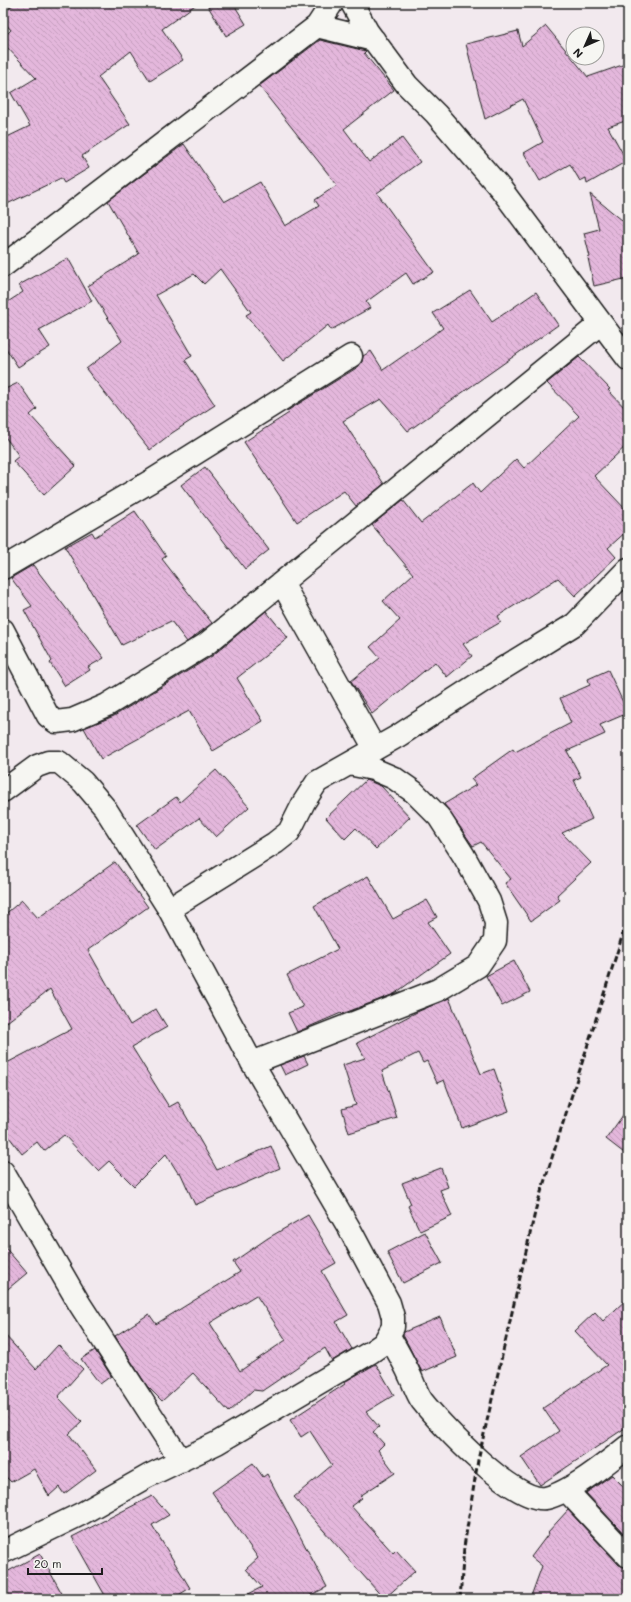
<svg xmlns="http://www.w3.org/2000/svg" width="631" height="1602" viewBox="0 0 631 1602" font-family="Mali,sans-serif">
  <defs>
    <pattern id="building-back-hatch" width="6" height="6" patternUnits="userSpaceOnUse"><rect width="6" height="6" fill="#e4b7dc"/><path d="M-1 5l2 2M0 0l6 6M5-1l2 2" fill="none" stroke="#c39dbc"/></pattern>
  </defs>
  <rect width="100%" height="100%" fill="#f2e9ee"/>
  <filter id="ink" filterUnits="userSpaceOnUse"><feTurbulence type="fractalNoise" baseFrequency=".025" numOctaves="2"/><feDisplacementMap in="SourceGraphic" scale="8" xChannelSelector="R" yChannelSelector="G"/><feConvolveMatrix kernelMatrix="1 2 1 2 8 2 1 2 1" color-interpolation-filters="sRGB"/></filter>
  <g filter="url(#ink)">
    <path fill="url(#building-back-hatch)" stroke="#1c1c1c" fill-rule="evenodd" d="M 15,3 L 198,3 L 162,29 L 183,60 L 150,81 L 131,51 L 98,77 L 130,124 L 82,156 L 89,168 L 64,183 L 61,178 L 3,206 L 3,139 L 30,126 L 11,93 L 36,78 L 3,43 L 3,38 L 11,30 L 3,21 L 3,14 Z
      M 206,3 L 233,3 L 246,24 L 226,36 Z
      M 546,26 L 588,77 L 628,63 L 628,120 L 608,127 L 627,161 L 587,184 L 586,178 L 580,181 L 570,164 L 540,181 L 524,153 L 543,142 L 523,99 L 485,119 L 466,44 L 518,31 L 522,46 Z
      M 320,40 L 366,51 L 364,53 L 394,90 L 344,129 L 369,162 L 402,138 L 420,162 L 377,193 L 434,272 L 413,284 L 406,273 L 366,302 L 370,308 L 331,330 L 328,325 L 283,361 L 246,315 L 251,312 L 220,269 L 204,284 L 194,274 L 156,295 L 192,356 L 185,360 L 215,405 L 172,433 L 150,450 L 86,369 L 122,341 L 88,286 L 139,254 L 108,201 L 184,144 L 224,202 L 260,182 L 285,226 L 319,206 L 315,200 L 337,185 L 259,86 Z
      M 590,194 L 628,225 L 628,278 L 594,286 L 588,258 L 590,257 L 584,233 L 599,229 Z
      M 68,258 L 92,301 L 39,330 L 50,347 L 18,367 L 3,344 L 3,305 L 23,292 L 19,285 Z
      M 470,290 L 492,322 L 536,292 L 558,325 L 408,431 L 381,399 L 343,421 L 384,484 L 356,506 L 344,491 L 297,522 L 244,442 L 289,413 L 287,411 L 358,367 L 362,362 L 363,356 L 371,351 L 383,370 L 443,328 L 433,313 Z
      M 579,357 L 610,389 L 608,390 L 628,411 L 628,444 L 594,476 L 628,512 L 628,530 L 608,548 L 616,557 L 575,596 L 558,578 L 498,616 L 501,622 L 463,644 L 472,656 L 447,677 L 435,662 L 372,714 L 351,681 L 380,658 L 370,647 L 400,620 L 383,601 L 413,574 L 372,525 L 403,500 L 421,523 L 473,483 L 480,493 L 516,459 L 524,468 L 579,416 L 547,383 Z
      M 18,383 L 37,409 L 30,415 L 76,466 L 44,495 L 13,461 L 19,456 L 3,434 L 3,390 Z
      M 205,467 L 269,550 L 245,569 L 181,485 Z
      M 135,511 L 166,556 L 162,559 L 212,623 L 187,642 L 171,621 L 122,645 L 65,547 L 92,532 L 95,537 Z
      M 33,565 L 104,658 L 88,667 L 90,670 L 65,686 L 50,663 L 52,661 L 24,610 L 32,606 L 11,578 Z
      M 266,611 L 288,638 L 237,678 L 263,721 L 213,751 L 189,711 L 101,759 L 84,728 L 114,716 L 212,656 Z
      M 608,670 L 628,713 L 600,725 L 605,734 L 567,751 L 581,777 L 574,780 L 592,819 L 562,833 L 591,863 L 557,895 L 560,900 L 531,921 L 505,883 L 511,879 L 481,842 L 473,846 L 444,804 L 476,785 L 471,779 L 513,749 L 515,752 L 571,723 L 560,698 L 590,685 L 588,679 Z
      M 216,770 L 249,807 L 216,837 L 199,818 L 155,850 L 137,825 L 176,797 L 180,802 Z
      M 366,780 L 381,786 L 410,817 L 376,849 L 356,828 L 345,839 L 326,818 Z
      M 115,862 L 148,907 L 88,950 L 130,1025 L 156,1009 L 167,1027 L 132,1047 L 169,1107 L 178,1102 L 217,1170 L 271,1146 L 280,1168 L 195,1205 L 180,1172 L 178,1173 L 166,1154 L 134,1186 L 109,1161 L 98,1171 L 64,1135 L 44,1151 L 37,1142 L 22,1154 L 3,1129 L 3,1065 L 72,1029 L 50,989 L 3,1025 L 3,916 L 22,900 L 38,918 Z
      M 368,876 L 393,919 L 427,900 L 437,917 L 428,922 L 450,954 L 394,994 L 342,1014 L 341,1013 L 297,1032 L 288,1013 L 303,1007 L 287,975 L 338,949 L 314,906 Z
      M 514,961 L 530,992 L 502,1006 L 486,976 Z
      M 449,998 L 481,1074 L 494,1069 L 509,1111 L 462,1128 L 444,1080 L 437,1083 L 427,1061 L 423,1063 L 418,1053 L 382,1071 L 397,1118 L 349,1133 L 342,1109 L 356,1105 L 343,1065 L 365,1058 L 357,1043 L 417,1012 Z
      M 304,1056 L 308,1064 L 285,1075 L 280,1065 Z
      M 628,1108 L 628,1156 L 606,1139 Z
      M 441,1168 L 448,1187 L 440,1190 L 452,1216 L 420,1231 L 408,1206 L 411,1204 L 402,1183 Z
      M 308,1215 L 336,1263 L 322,1271 L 348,1315 L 336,1322 L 352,1349 L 332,1361 L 325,1348 L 262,1391 L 253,1390 L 229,1412 L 193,1373 L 162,1401 L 147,1386 L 115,1336 L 149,1314 L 156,1324 L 240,1272 L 233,1262 L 268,1238 ZM 256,1295 L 286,1340 L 240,1371 L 210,1323 Z
      M 425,1232 L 442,1263 L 403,1283 L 387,1252 Z
      M 3,1245 L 27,1273 L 3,1293 Z
      M 628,1298 L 628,1426 L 540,1485 L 521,1457 L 559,1431 L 543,1408 L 607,1365 L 575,1331 L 595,1312 L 603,1321 Z
      M 440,1317 L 457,1357 L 422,1372 L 403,1335 L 404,1332 Z
      M 3,1333 L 36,1369 L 58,1345 L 83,1369 L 58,1397 L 82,1422 L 69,1434 L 96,1470 L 64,1494 L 59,1487 L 49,1496 L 34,1469 L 11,1482 L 3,1474 Z
      M 95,1350 L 111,1376 L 100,1384 L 81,1359 Z
      M 376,1364 L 394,1395 L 366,1412 L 379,1427 L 373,1432 L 384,1444 L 378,1450 L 395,1473 L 360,1496 L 362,1498 L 351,1506 L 393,1553 L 396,1550 L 415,1571 L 384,1599 L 294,1497 L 332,1465 L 310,1431 L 301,1437 L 290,1420 L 345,1384 L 344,1382 Z
      M 253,1463 L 263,1477 L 267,1474 L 327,1587 L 303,1599 L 239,1599 L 262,1587 L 246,1569 L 258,1558 L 212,1492 Z
      M 612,1475 L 628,1491 L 628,1538 L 586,1493 Z
      M 152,1496 L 169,1515 L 152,1525 L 190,1588 L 172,1599 L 107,1599 L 72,1537 Z
      M 568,1510 L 619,1565 L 628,1568 L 628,1599 L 530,1599 L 542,1566 L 531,1557 L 549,1533 L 548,1532 Z
      M 40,1554 L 65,1599 L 3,1599 L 3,1574 Z"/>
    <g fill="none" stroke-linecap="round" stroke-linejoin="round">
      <g stroke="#1c1c1c" stroke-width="25">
        <path id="minor" d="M 317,26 L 374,40
          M 3,266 L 317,26 L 332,3
          M 601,323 L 628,359
          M 3,568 L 151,481 L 351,356
          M 282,583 L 375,749
          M 3,630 L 48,716 L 56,722 L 72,720 L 107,705 L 205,645 L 601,323 L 501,189 L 436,114 L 407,85 L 367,31 L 352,3
          M 3,791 L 37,766 L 48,762 L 59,762 L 83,782 L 105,808 L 169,909 L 246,1052 L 349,1228 L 389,1303 L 393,1317 L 393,1327 L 384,1343 L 371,1352 L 217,1443 L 148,1476 L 81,1514 L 3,1552
          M 169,909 L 275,843 L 289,832 L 304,802 L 317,782 L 398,736 L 492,675 L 575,624 L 628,569
          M 252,1063 L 438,990 L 478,966 L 495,941 L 496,923 L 489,901 L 464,856 L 439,817 L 414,792 L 394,778 L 373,769 L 349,764
          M 3,1172 L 79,1303 L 181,1461
          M 389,1336 C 396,1349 404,1362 410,1376 C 414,1384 417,1394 422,1401 C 441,1425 515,1504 546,1498 C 571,1492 608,1462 628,1446
          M 566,1490 L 628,1556"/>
      </g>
      <use href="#minor" stroke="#f6f6f2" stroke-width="22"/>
      <path stroke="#1c1c1c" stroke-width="3" stroke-dasharray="6 3" stroke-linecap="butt" d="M 460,1599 L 464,1547 L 478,1460 L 536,1208 L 628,918"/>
    </g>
  </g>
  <rect width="631" height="1602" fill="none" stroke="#f6f6f2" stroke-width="16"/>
  <rect x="8" y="8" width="615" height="1586" fill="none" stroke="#1c1c1c" stroke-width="1.5" filter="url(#ink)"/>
  <g transform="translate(585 46) rotate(225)"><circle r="19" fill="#f6f6f2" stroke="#9f9f9c"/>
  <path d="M0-3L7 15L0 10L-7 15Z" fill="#1c1c1c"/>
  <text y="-6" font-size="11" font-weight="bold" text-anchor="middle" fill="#1c1c1c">N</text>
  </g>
  <path d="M28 1568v6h74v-6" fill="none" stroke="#1c1c1c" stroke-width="2"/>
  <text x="34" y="1568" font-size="12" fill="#1c1c1c" stroke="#f6f6f2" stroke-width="3" paint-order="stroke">20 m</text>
</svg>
